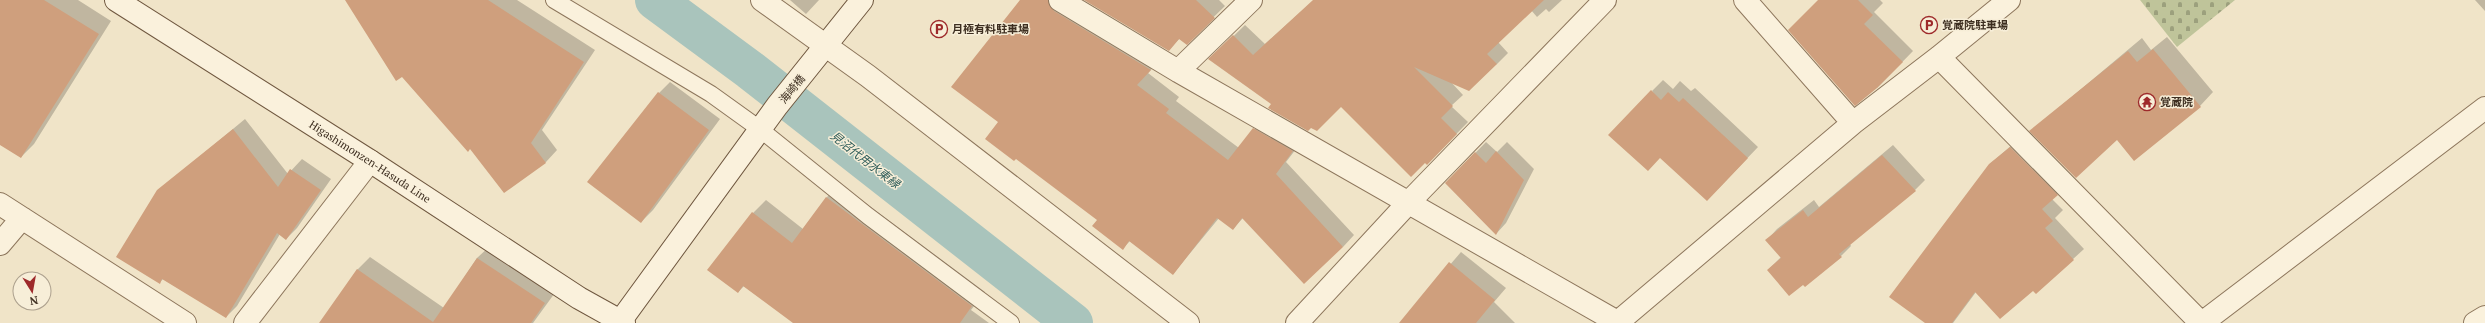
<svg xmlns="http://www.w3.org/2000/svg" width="2485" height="323" viewBox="0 0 2485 323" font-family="'PT Serif','Noto Sans JP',serif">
  <defs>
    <pattern id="cemetery-stones" width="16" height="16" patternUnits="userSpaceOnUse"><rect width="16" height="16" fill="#bfc49a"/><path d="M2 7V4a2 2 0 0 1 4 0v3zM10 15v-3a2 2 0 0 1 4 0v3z" fill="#9ca07d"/></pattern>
  </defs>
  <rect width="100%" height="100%" fill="#f0e4c8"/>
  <path fill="url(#cemetery-stones)" d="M 2140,0 L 2235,0 L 2177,47 Z"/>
  <path fill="#0003" d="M 0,0 L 78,0 L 111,21 L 34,144 L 21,157 L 0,144 Z
    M 347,0 L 517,0 L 595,50 L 542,130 L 557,150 L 546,162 L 504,192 L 471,147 Z
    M 790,0 L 819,0 L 806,14 Z
    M 1020,0 L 1065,0 L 1162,58 L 1148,73 L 1179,97 L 1176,101 L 1239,148 L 1265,117 L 1303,140 L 1286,162 L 1354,235 L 1343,247 L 1243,218 L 1233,229 L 1219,218 L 1173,274 L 1130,241 L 1123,248 L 1099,219 L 1000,122 Z
    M 1086,0 L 1219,0 L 1225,6 L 1187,43 L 1180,38 L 1169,50 Z
    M 1314,0 L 1562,0 L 1549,12 L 1546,9 L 1537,17 L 1531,10 L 1498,42 L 1508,53 L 1497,64 L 1450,81 L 1463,95 L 1451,106 L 1468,122 L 1427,164 L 1341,106 L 1273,103 L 1210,59 L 1245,25 L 1265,44 Z
    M 1819,0 L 1880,0 L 1883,3 L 1874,12 L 1913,51 L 1877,88 Z
    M 2475,0 L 2485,0 L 2485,11 Z
    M 2167,37 L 2213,92 L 2200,106 L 2031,131 L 2142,38 L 2151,50 Z
    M 1663,80 L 1673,89 L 1680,81 L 1691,91 L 1695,88 L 1758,147 L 1718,189 L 1652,91 Z
    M 670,82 L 720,119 L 653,210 L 641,222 L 659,93 Z
    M 245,119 L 288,174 L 302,159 L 331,179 L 297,228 L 286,239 L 280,234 L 237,306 L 226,317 L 163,279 L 160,282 L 158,191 Z
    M 2021,137 L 2067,184 L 2052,199 L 2063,210 L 2055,218 L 2084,249 L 2036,293 L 2033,289 L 1976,292 L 1953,323 L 1927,323 L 1989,165 Z
    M 1486,142 L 1497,152 L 1507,142 L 1534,169 L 1506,223 L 1496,234 L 1446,183 Z
    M 1893,145 L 1925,180 L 1915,190 L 1850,244 L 1851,246 L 1841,256 L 1803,284 L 1768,270 L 1781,257 L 1767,240 L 1777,229 L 1814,200 L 1819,207 Z
    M 840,184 L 985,292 L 971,310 L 989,323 L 795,323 L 744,286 L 738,292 L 753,213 L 766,200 L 803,229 L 827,197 Z
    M 490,246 L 557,290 L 533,323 L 321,323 L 357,270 L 370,257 L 444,308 L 477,258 Z
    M 1461,252 L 1506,288 L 1494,302 L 1515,323 L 1400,323 Z"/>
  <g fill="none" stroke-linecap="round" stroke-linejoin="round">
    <path stroke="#a9c4bc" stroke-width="40" d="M 655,0 L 750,70 L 1073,323"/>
  </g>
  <path fill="#cf9f7d" d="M 0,0 L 44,0 L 99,34 L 21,158 L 0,145 Z
    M 345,0 L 488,0 L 584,62 L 531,143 L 546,163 L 504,193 L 470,149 L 468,152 L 402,77 L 396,81 Z
    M 1020,0 L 1048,0 L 1054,11 L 1151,70 L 1137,85 L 1169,109 L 1166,113 L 1228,160 L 1253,128 L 1293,151 L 1276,174 L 1343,247 L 1304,284 L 1242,218 L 1233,230 L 1217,218 L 1173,275 L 1129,241 L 1123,250 L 1092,226 L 1097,220 L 1016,159 L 1014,161 L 985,139 L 998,122 L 951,87 Z
    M 1084,0 L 1196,0 L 1215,18 L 1187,45 L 1179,39 L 1169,51 Z
    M 1313,0 L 1544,0 L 1487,54 L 1497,64 L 1469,91 L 1414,67 L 1453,106 L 1441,118 L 1457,134 L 1427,165 L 1425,163 L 1411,177 L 1341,107 L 1317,131 L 1311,128 L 1308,131 L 1268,108 L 1271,104 L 1208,59 L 1233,35 L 1253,55 Z
    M 1818,0 L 1858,0 L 1873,15 L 1864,24 L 1903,62 L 1877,88 L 1855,106 L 1788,30 Z
    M 2153,49 L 2201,107 L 2134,161 L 2117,140 L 2076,178 L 2029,131 L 2128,51 L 2137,62 Z
    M 1651,90 L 1661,100 L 1668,92 L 1679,102 L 1683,98 L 1748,158 L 1707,201 L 1660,158 L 1648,171 L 1608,135 Z
    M 658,92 L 709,130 L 641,223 L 587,182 Z
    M 233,129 L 278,187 L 290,169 L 321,190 L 286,240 L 277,233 L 226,318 L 162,279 L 160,284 L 116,257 L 157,190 Z
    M 2010,147 L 2058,195 L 2042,209 L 2053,221 L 2045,228 L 2074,260 L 2036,294 L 2033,291 L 2000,319 L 1975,292 L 1952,323 L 1925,323 L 1889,297 L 1989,164 Z
    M 1496,151 L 1524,180 L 1496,235 L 1445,183 L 1475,152 L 1486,163 Z
    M 1882,155 L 1916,191 L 1839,254 L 1842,257 L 1805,287 L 1803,285 L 1789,296 L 1767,270 L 1781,258 L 1765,240 L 1803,210 L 1808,217 Z
    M 826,197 L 972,306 L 960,323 L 793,323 L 743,286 L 738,293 L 707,270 L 752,212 L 792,243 Z
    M 477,258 L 545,303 L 531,323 L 319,323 L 357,269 L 433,322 Z
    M 1449,262 L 1495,300 L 1476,323 L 1399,323 Z"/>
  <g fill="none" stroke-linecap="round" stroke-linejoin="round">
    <g stroke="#8d765c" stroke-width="18">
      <path id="lane" d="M 554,0 L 711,94 L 761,130 L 868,216 L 1011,323"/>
    </g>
    <g stroke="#8d765c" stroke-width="24">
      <path id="street" d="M 762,0 L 868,76 L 1188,323
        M 1060,0 L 1178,71 L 1619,323
        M 1745,0 L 1853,123
        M 1939,57 L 2201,323
        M 1178,71 L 1251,0
        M 0,204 L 185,323
        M 0,244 L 22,218
        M 1618,322 L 1853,123 L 1939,57 L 2009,0
        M 245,323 L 370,161
        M 1297,323 L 1409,202 L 1605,0
        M 2202,323 L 2485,108
        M 2475,323 L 2485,317"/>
    </g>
    <g stroke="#6f573f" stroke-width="24">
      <g id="secondary">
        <path id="s1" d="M 116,0 L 370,161 L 579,298 L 624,323"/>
        <path d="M 619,323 L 777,106 L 862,0"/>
      </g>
    </g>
    <use href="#lane" stroke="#faf1dc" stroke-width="16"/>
    <use href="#street" stroke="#faf1dc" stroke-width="22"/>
    <use href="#secondary" stroke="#faf1dc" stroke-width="22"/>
  </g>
  <defs>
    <g id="parking-ring" transform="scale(0.9)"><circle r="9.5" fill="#f7eed8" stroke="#9e2a2b" stroke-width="1.5"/><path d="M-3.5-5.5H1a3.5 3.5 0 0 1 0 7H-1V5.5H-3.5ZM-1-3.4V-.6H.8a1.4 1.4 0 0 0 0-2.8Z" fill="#9e2a2b"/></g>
    <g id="temple-ring" transform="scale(0.9)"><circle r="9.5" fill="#f7eed8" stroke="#9e2a2b" stroke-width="1.5"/><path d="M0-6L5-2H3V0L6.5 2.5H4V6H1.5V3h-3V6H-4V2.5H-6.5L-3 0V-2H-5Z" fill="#9e2a2b"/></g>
  </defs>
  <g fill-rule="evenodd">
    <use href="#parking-ring" x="1929" y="25"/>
    <use href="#parking-ring" x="939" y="29"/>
    <use href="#temple-ring" x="2147" y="102"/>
  </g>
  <g text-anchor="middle" stroke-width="3" stroke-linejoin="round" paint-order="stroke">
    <g font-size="11" font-weight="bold" fill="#3d2e20" stroke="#f7eed8" text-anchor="start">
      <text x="1942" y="29">覚蔵院駐車場</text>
      <text x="952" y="33">月極有料駐車場</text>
      <text x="2160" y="106">覚蔵院</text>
    </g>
    <g font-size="11" fill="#3d2e20" stroke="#f7eed8">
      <text transform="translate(792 89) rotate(-50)" y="4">海崎橋</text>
      <text dy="4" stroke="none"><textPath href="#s1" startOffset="301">Higashimonzen-Hasuda Line</textPath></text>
    </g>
    <g font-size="12" font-style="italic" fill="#2f5d5a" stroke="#f7eed8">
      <text transform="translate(865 160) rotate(38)" y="4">見沼代用水東縁</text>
    </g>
  </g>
  <g transform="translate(32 291) rotate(169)"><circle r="19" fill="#f7eed8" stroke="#ada18e"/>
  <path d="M0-3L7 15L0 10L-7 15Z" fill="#9e2a2b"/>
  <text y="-6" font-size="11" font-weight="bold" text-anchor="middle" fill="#3d2e20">N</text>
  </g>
</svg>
